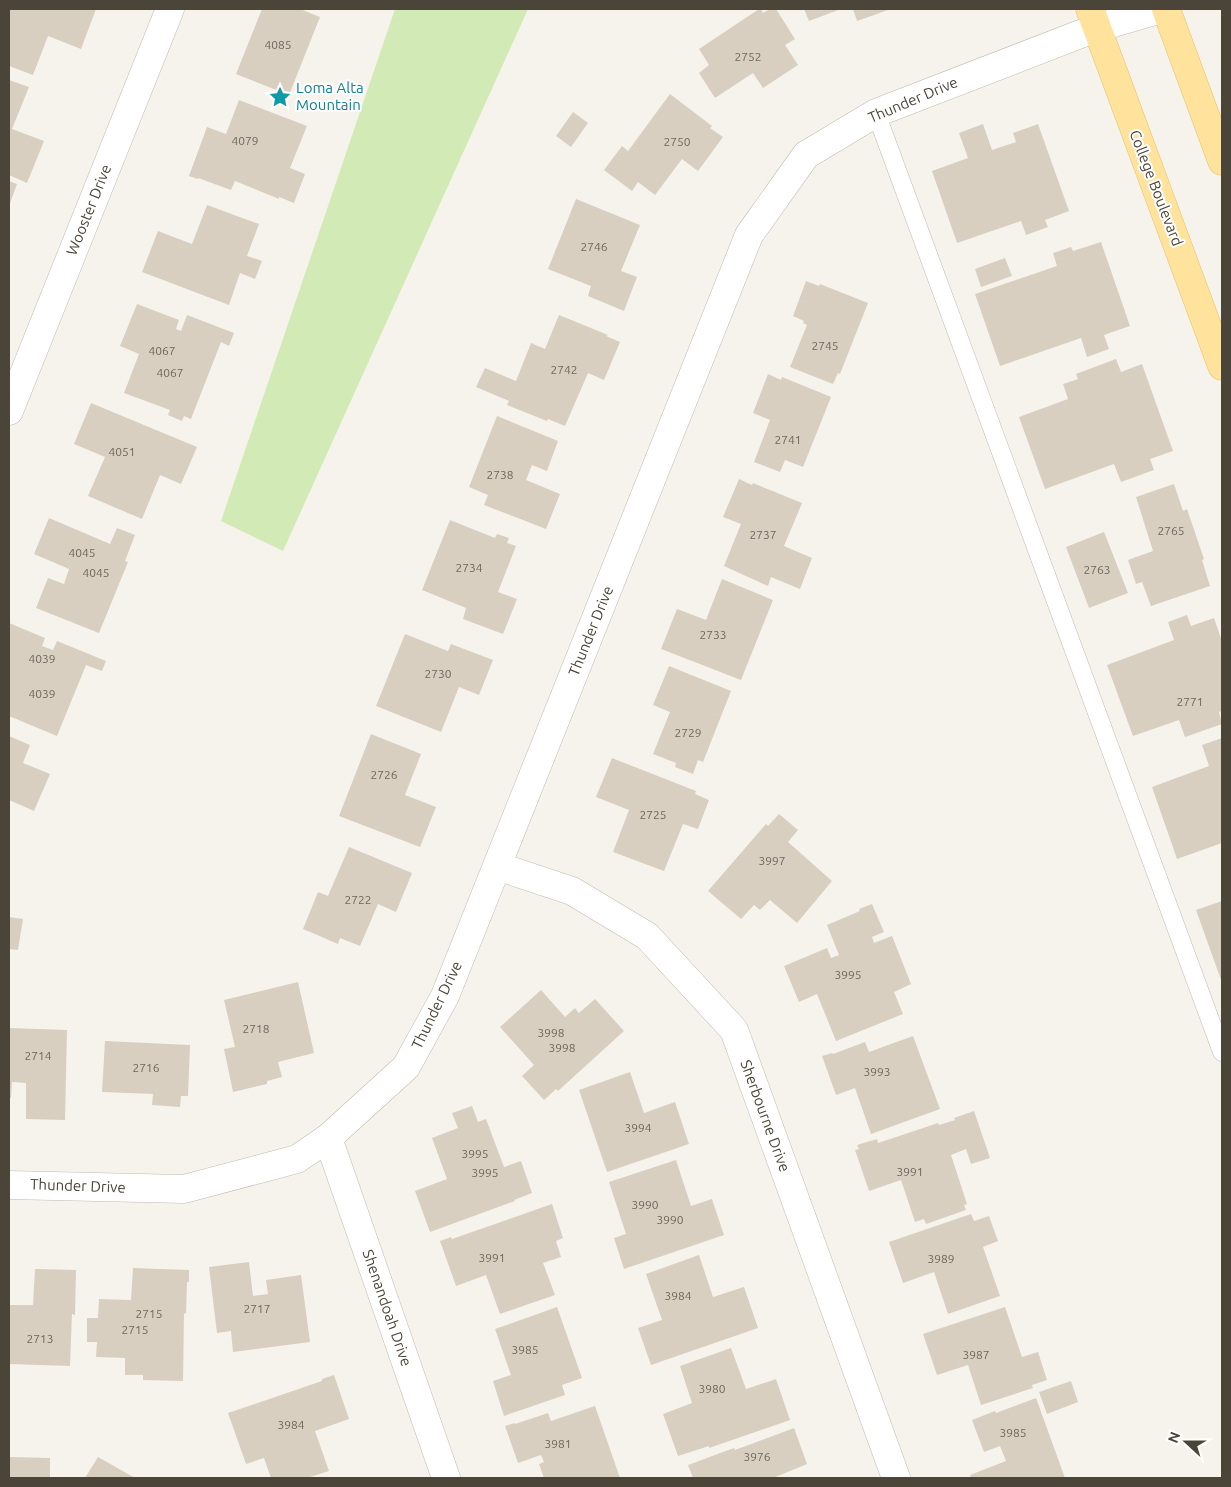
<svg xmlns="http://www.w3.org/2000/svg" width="1231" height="1487" viewBox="0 0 1231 1487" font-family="Ubuntu,sans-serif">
  <rect width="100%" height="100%" fill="#f6f3ec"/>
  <path fill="#d2eab5" d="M 395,9 L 528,9 L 283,551 L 221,521 Z"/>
  <path fill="#d8cfc1" d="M 9,9 L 96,9 L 81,49 L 48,36 L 33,75 L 9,66 Z
    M 262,9 L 300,9 L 320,17 L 289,95 L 236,74 Z
    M 759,9 L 761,9 L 763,13 L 770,9 L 776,9 L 795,39 L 785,45 L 798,65 L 763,88 L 753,73 L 715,98 L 699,73 L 709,65 L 699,49 Z
    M 804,9 L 841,9 L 809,21 Z
    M 853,9 L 891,9 L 857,21 Z
    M 9,80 L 29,87 L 12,129 L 44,141 L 27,183 L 9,175 Z
    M 670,94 L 712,126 L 710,128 L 723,137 L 698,171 L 682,159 L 655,195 L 638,182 L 632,191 L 604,170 L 622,146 L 628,151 Z
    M 239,100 L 307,126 L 290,168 L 305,174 L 294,203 L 279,197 L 279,199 L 235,181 L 231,190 L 198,178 L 198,179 L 189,176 L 207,127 L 226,134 Z
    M 573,112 L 588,123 L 571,147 L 556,136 Z
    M 983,124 L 992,150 L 1016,142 L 1013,133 L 1038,124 L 1069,211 L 1045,220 L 1048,227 L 1026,235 L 1021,221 L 957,243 L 932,171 L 968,158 L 959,133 Z
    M 9,181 L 17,184 L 9,206 Z
    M 576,199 L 640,225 L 621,271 L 637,277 L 624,311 L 588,296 L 591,286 L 548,269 Z
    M 207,205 L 259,224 L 247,256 L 262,261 L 255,279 L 240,273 L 229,305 L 142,272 L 158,231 L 192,244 Z
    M 1101,242 L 1130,326 L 1104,335 L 1109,349 L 1087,357 L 1081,338 L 1000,366 L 975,294 L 1057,266 L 1053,253 L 1071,247 L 1073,251 Z
    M 1005,258 L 1012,276 L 981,287 L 975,269 Z
    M 806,281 L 819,286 L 820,284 L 868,303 L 840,374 L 838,373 L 833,384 L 790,367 L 807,325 L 803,323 L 804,321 L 793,316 Z
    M 137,304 L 179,320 L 176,329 L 181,331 L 187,315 L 234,333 L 229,346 L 221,342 L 191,419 L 184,416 L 182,421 L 168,415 L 170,410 L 124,393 L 139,354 L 120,346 Z
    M 559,315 L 608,335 L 606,336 L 620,342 L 604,380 L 588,373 L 565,426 L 548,419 L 547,421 L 507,405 L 509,401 L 476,387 L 485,368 L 516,381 L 531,343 L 545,349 Z
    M 1116,359 L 1121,372 L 1142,364 L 1173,451 L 1150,459 L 1154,470 L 1121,482 L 1114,464 L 1045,489 L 1019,417 L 1068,399 L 1063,384 L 1078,379 L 1076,374 Z
    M 768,374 L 781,380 L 782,377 L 831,397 L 803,467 L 785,460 L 780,472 L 754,462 L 770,420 L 753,413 Z
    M 91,403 L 197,447 L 181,484 L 160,475 L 142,519 L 88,496 L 105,457 L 74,444 Z
    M 497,416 L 558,441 L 547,471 L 532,465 L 526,480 L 560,494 L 546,529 L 484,505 L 488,495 L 469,487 Z
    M 739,479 L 752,485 L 753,483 L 802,503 L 784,546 L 812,558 L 800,589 L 771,577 L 768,586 L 724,566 L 741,524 L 723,517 Z
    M 1174,484 L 1183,511 L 1187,509 L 1204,559 L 1202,560 L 1210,586 L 1151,606 L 1142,582 L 1136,584 L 1128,560 L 1153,551 L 1136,497 Z
    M 49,518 L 110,544 L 117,528 L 135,535 L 125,561 L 128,562 L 99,633 L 36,608 L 48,578 L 64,584 L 69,569 L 34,554 Z
    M 450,520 L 495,538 L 497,534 L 509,538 L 507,543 L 516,546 L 498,592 L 517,599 L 503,634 L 463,619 L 466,608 L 422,590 Z
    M 1104,532 L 1128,593 L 1089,608 L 1066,547 Z
    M 722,579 L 773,600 L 741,680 L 661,649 L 677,609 L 706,620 Z
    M 1187,615 L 1191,626 L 1214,618 L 1222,641 L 1222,711 L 1219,712 L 1222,724 L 1185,737 L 1179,720 L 1133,736 L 1107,665 L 1174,640 L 1168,622 Z
    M 9,623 L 45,638 L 42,646 L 53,650 L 57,641 L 106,661 L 102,671 L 86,665 L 57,736 L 9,716 Z
    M 405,634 L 448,651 L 451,644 L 493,660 L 479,695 L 459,687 L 441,732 L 376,706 Z
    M 669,666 L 731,691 L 703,762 L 698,760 L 693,774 L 675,767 L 676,763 L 653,754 L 670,712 L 653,705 Z
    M 371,734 L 421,754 L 405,795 L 436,807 L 420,847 L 339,816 Z
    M 9,736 L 30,745 L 23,763 L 50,774 L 34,811 L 9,800 Z
    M 1222,738 L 1222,843 L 1177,859 L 1152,787 L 1209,766 L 1202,745 Z
    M 612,758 L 696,791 L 695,794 L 709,800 L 698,829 L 683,824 L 664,871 L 613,852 L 629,810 L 596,797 Z
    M 779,814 L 798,830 L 788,842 L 832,881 L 797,923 L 770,900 L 760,910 L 754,905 L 741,919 L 708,891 L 766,824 L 768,826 Z
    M 349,847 L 412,873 L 396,912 L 378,904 L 360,946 L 340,938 L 338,944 L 303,929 L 318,892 L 328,896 Z
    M 1222,901 L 1222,980 L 1221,980 L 1196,910 Z
    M 872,904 L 884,932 L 872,937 L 874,943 L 892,936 L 911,984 L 894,992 L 903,1014 L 836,1041 L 817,994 L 799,1002 L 784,966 L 827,948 L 831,958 L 839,955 L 827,925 L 860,911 L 859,909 Z
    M 9,917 L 23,919 L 18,950 L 9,949 Z
    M 298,982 L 314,1053 L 278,1062 L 282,1077 L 267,1081 L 267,1084 L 233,1092 L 224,1049 L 235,1047 L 224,1000 Z
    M 541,990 L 565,1017 L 575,1008 L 579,1013 L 595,999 L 624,1031 L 558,1091 L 556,1089 L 544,1100 L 522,1076 L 534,1065 L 500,1027 Z
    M 9,1028 L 67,1030 L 65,1120 L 26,1119 L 26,1083 L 12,1082 L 11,1098 L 9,1098 Z
    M 913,1036 L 940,1109 L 871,1134 L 855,1088 L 836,1095 L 822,1056 L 832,1053 L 833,1054 L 865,1042 L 869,1052 Z
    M 105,1041 L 190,1045 L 188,1096 L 181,1096 L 180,1107 L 152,1105 L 153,1094 L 102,1092 Z
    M 630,1072 L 644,1113 L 675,1102 L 689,1144 L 607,1172 L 579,1090 Z
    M 472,1106 L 478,1122 L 486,1119 L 504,1167 L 521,1161 L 532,1193 L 514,1200 L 515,1201 L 430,1232 L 415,1191 L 447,1179 L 432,1138 L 458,1128 L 452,1113 Z
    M 974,1111 L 990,1158 L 971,1164 L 966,1149 L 951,1155 L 967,1204 L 964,1205 L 966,1210 L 926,1224 L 924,1219 L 915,1222 L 901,1180 L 869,1191 L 855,1150 L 859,1149 L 857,1145 L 877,1139 L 878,1143 L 938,1123 L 939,1125 L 955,1120 L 954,1118 Z
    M 676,1160 L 691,1206 L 712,1199 L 724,1235 L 624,1269 L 614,1238 L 626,1234 L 609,1182 Z
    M 552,1204 L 563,1238 L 556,1241 L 561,1257 L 543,1263 L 555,1295 L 500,1314 L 486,1275 L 456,1286 L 440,1241 L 451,1237 L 452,1239 Z
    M 971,1214 L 974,1221 L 989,1216 L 998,1241 L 983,1247 L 1000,1296 L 948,1314 L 934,1272 L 903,1283 L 889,1242 Z
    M 699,1255 L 713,1297 L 744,1287 L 758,1328 L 651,1365 L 638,1328 L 662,1320 L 646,1274 Z
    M 249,1262 L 253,1296 L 268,1294 L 266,1280 L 301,1275 L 310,1342 L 233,1352 L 231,1331 L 217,1333 L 209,1267 Z
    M 133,1268 L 189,1270 L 189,1282 L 187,1282 L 186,1314 L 184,1313 L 183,1381 L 143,1380 L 143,1375 L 125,1375 L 125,1358 L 96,1357 L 97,1342 L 87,1342 L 87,1318 L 98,1318 L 99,1299 L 131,1300 Z
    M 35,1269 L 76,1270 L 75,1315 L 72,1314 L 70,1366 L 9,1364 L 9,1305 L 33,1305 Z
    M 557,1307 L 582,1378 L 562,1385 L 565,1395 L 504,1416 L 493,1381 L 511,1375 L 495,1329 Z
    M 1005,1307 L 1022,1357 L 1038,1352 L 1047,1380 L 1032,1385 L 1033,1388 L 981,1405 L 968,1365 L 937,1375 L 923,1334 Z
    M 731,1348 L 746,1389 L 776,1379 L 790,1420 L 709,1448 L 709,1446 L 678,1456 L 663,1414 L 692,1403 L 680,1366 Z
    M 334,1375 L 349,1419 L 315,1431 L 329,1471 L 307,1478 L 271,1478 L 264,1458 L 246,1464 L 228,1413 L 322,1381 L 322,1379 Z
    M 1071,1381 L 1078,1402 L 1047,1414 L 1039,1392 Z
    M 1036,1398 L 1065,1478 L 971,1478 L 970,1475 L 1006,1461 L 1000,1446 L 984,1452 L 972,1420 L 995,1411 L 996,1413 Z
    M 595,1406 L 620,1478 L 544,1478 L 539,1464 L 544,1462 L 541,1455 L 518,1463 L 505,1426 L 515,1423 L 515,1424 L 548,1413 L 551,1421 Z
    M 794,1428 L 807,1464 L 773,1478 L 693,1478 L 688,1465 L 734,1448 L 735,1450 Z
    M 9,1457 L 50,1458 L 50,1478 L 9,1478 Z
    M 98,1457 L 135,1478 L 85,1478 Z"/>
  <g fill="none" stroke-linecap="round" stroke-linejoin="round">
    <g stroke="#c2bbae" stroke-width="19">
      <path id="service" d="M 876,113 L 1222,1052"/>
    </g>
    <g stroke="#c2bbae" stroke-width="29">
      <path id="minor" d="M 9,411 L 170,9
        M 497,866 L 572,891 L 647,936 L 734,1030 L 896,1478
        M 328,1138 L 446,1478"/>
    </g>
    <g stroke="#c2bbae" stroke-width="29">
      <path id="tertiary" d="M 9,1185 L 184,1189 L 297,1159 L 328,1138 L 406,1067 L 445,996 L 749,235 L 806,155 L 876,113 L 1096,28 L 1161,9"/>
    </g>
    <g stroke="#e6c16a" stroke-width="29">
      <path id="primary" d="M 1090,9 L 1222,366
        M 1166,9 L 1222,161"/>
    </g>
    <use href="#service" stroke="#fff" stroke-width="18"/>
    <use href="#minor" stroke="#fff" stroke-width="28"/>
    <use href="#tertiary" stroke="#fff" stroke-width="28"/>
    <use href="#primary" stroke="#ffe39c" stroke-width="28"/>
  </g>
  <defs>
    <g id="sight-bare" transform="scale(1.725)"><path d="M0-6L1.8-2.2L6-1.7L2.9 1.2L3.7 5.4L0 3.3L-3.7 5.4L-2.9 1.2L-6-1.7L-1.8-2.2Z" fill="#0f9aa8" stroke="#fff" stroke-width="2.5" paint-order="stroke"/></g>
  </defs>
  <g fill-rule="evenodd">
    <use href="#sight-bare" x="280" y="97"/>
  </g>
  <g text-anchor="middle" stroke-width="4" stroke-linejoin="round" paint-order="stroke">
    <g font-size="12" fill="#6e675b">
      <text x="278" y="49">4085</text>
      <text x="748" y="61">2752</text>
      <text x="245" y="145">4079</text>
      <text x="677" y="146">2750</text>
      <text x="594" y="251">2746</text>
      <text x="825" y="350">2745</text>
      <text x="162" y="355">4067</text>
      <text x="564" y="374">2742</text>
      <text x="170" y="377">4067</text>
      <text x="788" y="444">2741</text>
      <text x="122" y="456">4051</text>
      <text x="500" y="479">2738</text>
      <text x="1171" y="535">2765</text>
      <text x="763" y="539">2737</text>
      <text x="82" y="557">4045</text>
      <text x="469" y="572">2734</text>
      <text x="1097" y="574">2763</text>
      <text x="96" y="577">4045</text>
      <text x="713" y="639">2733</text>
      <text x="42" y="663">4039</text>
      <text x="438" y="678">2730</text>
      <text x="42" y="698">4039</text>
      <text x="1190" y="706">2771</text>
      <text x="688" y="737">2729</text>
      <text x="384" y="779">2726</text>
      <text x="653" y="819">2725</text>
      <text x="772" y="865">3997</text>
      <text x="358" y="904">2722</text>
      <text x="848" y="979">3995</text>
      <text x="256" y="1033">2718</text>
      <text x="551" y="1037">3998</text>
      <text x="562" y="1052">3998</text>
      <text x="38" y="1060">2714</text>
      <text x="146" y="1072">2716</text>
      <text x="877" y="1076">3993</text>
      <text x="638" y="1132">3994</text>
      <text x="475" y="1158">3995</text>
      <text x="910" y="1176">3991</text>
      <text x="485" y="1177">3995</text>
      <text x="645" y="1209">3990</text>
      <text x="670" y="1224">3990</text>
      <text x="492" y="1262">3991</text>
      <text x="941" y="1263">3989</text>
      <text x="678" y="1300">3984</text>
      <text x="257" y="1313">2717</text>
      <text x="149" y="1318">2715</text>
      <text x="135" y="1334">2715</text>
      <text x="40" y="1343">2713</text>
      <text x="525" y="1354">3985</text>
      <text x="976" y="1359">3987</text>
      <text x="712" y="1393">3980</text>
      <text x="291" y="1429">3984</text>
      <text x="1013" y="1437">3985</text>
      <text x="558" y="1448">3981</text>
      <text x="757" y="1461">3976</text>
    </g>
    <g font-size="15" fill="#0d838f" stroke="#fff" text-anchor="start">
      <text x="296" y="93">Loma Alta<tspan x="296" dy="17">Mountain</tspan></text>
    </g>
    <g font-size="15" fill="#4b4439" stroke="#fff">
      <text transform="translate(913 100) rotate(-23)" y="5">Thunder Drive</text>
      <text transform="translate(1156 188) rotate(69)" y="5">College Boulevard</text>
      <text transform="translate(89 210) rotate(-68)" y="5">Wooster Drive</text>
      <text transform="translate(591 631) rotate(-68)" y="5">Thunder Drive</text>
      <text transform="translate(437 1005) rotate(-64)" y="5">Thunder Drive</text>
      <text transform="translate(765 1116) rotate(70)" y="5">Sherbourne Drive</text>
      <text transform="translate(78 1186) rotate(2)" y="5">Thunder Drive</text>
      <text transform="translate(387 1308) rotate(71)" y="5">Shenandoah Drive</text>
    </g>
  </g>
  <rect width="1231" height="1487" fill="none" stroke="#4b4439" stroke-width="20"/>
  <g transform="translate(1186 1442) rotate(291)" stroke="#ffffff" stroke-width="4" paint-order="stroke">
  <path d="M0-4L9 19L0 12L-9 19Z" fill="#4b4439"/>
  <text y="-8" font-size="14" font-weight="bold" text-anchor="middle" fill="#4b4439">N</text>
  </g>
</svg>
